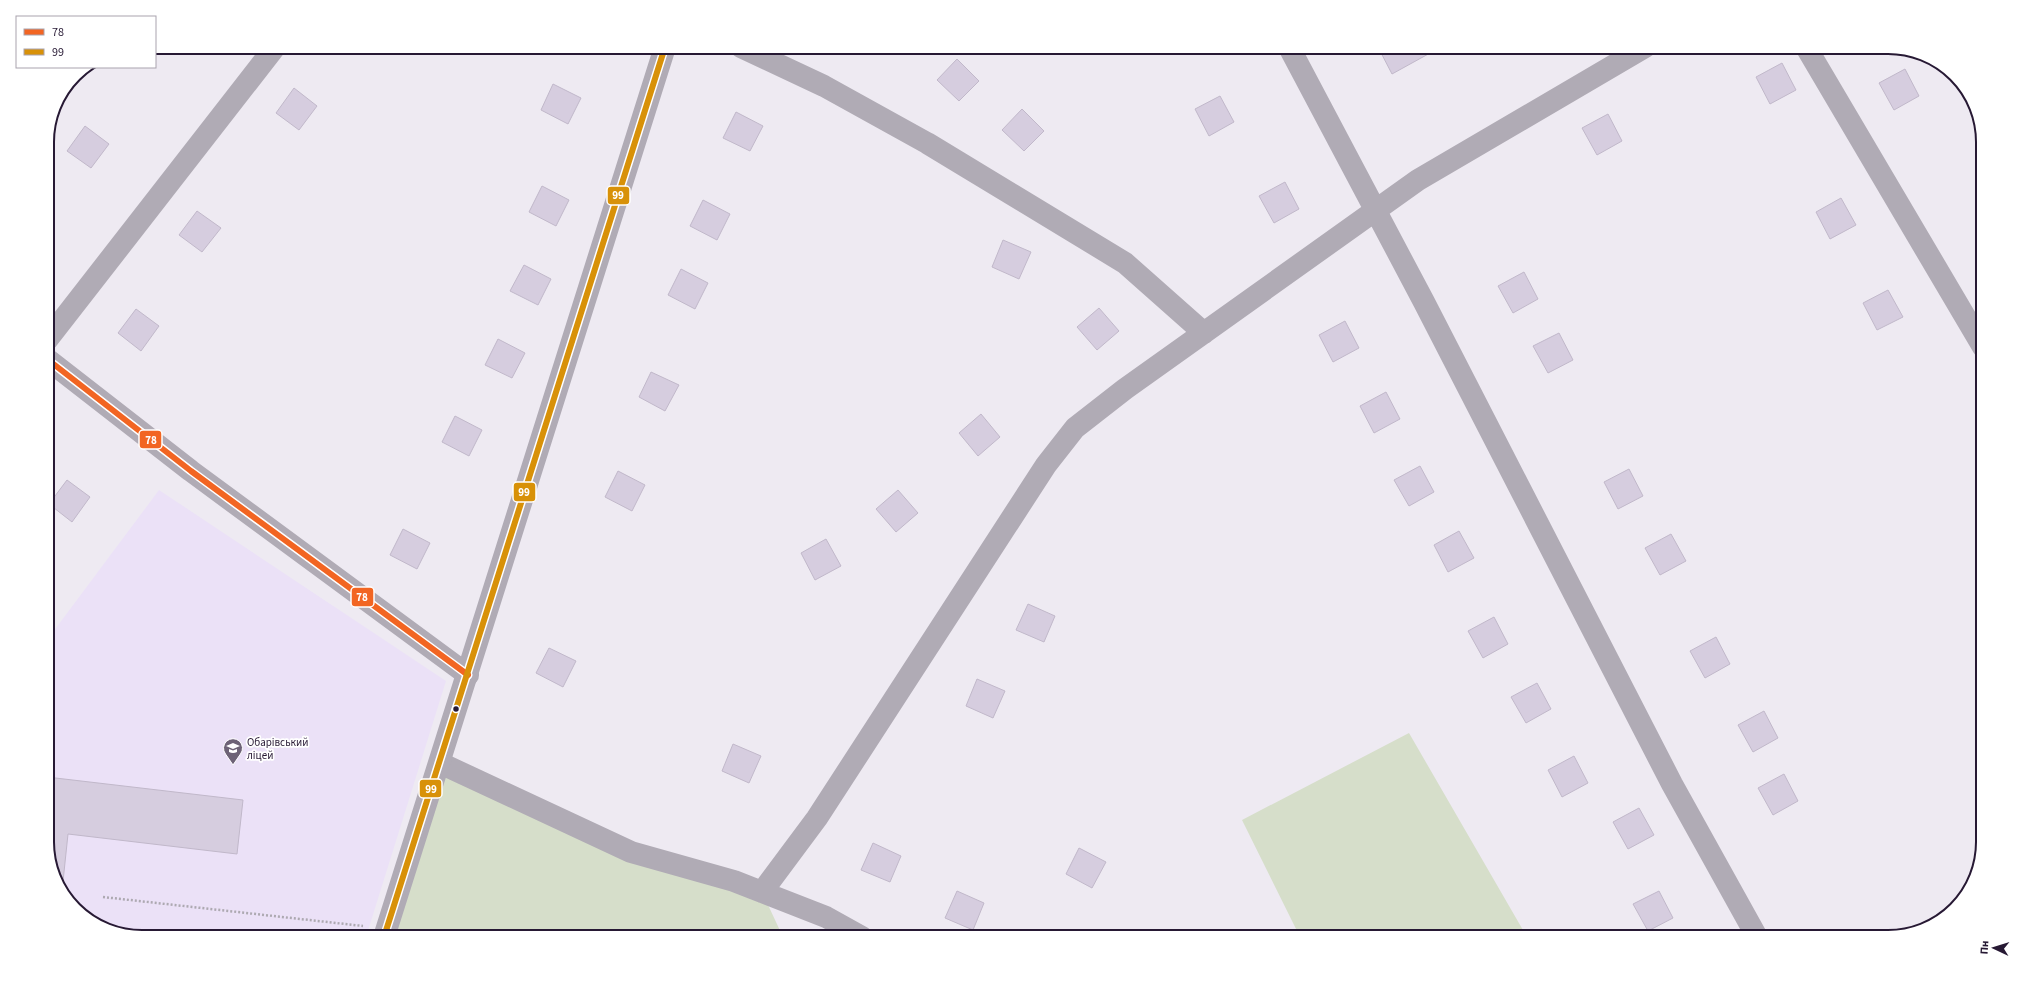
<svg xmlns="http://www.w3.org/2000/svg" width="2030" height="984" viewBox="0 0 2030 984" font-family="'Source Sans 3',sans-serif">
  <rect width="100%" height="100%" fill="#eeeaf2"/>
  <path fill="#ebe1f7" d="M 159,490 L 446,681 L 366,937 L 142,937 L 100,927 L 63,895 L 47,849 L 47,640 Z"/>
  <path fill="#d6deca" d="M 1409,733 L 1527,937 L 1300,937 L 1242,820 Z
    M 440,763 L 631,852 L 762,892 L 783,937 L 384,937 Z"/>
  <path fill="#d6cddf" stroke="#c1b8ca" d="M 1378,47 L 1441,47 L 1392,74 Z
    M 957,59 L 979,81 L 959,101 L 937,80 Z
    M 1782,63 L 1796,90 L 1770,104 L 1756,77 Z
    M 1905,69 L 1919,96 L 1894,110 L 1879,83 Z
    M 553,84 L 581,98 L 568,124 L 541,110 Z
    M 294,88 L 317,106 L 299,130 L 276,113 Z
    M 1220,96 L 1234,122 L 1209,136 L 1195,109 Z
    M 1022,109 L 1044,131 L 1024,151 L 1002,130 Z
    M 736,112 L 763,126 L 750,151 L 723,138 Z
    M 1608,114 L 1622,141 L 1597,155 L 1582,128 Z
    M 85,126 L 109,144 L 91,168 L 67,151 Z
    M 1285,182 L 1299,209 L 1274,223 L 1259,196 Z
    M 542,186 L 569,200 L 556,226 L 529,212 Z
    M 1841,198 L 1856,225 L 1830,239 L 1816,212 Z
    M 703,200 L 730,214 L 717,240 L 690,226 Z
    M 197,211 L 221,228 L 202,252 L 179,235 Z
    M 1003,240 L 1031,252 L 1019,279 L 992,267 Z
    M 524,265 L 551,279 L 538,305 L 510,291 Z
    M 681,269 L 708,283 L 695,309 L 668,295 Z
    M 1524,272 L 1538,299 L 1513,313 L 1498,286 Z
    M 1888,290 L 1903,317 L 1877,330 L 1863,303 Z
    M 1099,308 L 1119,331 L 1097,350 L 1077,327 Z
    M 136,309 L 159,326 L 141,351 L 118,333 Z
    M 1345,321 L 1359,348 L 1333,362 L 1319,335 Z
    M 1559,333 L 1573,360 L 1548,373 L 1533,346 Z
    M 498,339 L 525,353 L 512,378 L 485,365 Z
    M 651,372 L 679,385 L 665,411 L 639,397 Z
    M 1386,392 L 1400,419 L 1374,433 L 1360,406 Z
    M 981,414 L 1000,437 L 978,456 L 959,433 Z
    M 455,416 L 482,430 L 469,456 L 442,442 Z
    M 1420,466 L 1434,492 L 1409,506 L 1394,480 Z
    M 1629,469 L 1643,496 L 1618,509 L 1604,482 Z
    M 618,471 L 645,485 L 632,511 L 605,497 Z
    M 67,480 L 90,497 L 72,522 L 49,504 Z
    M 898,490 L 918,513 L 896,532 L 876,509 Z
    M 403,529 L 430,543 L 417,569 L 390,555 Z
    M 1459,531 L 1474,558 L 1448,572 L 1434,545 Z
    M 1671,534 L 1686,561 L 1660,575 L 1645,548 Z
    M 826,539 L 841,566 L 815,580 L 801,553 Z
    M 1028,604 L 1055,616 L 1044,642 L 1016,630 Z
    M 1494,617 L 1508,644 L 1483,658 L 1468,631 Z
    M 1716,637 L 1730,664 L 1705,678 L 1690,651 Z
    M 549,648 L 576,661 L 563,687 L 536,673 Z
    M 977,679 L 1005,691 L 993,718 L 966,706 Z
    M 1537,683 L 1551,709 L 1526,723 L 1511,697 Z
    M 1764,711 L 1778,738 L 1753,752 L 1738,725 Z
    M 733,744 L 761,756 L 749,783 L 722,771 Z
    M 1574,756 L 1588,783 L 1562,797 L 1548,770 Z
    M 1784,774 L 1798,801 L 1773,815 L 1758,788 Z
    M 47,777 L 243,800 L 237,854 L 68,834 L 62,891 L 47,849 Z
    M 1639,808 L 1654,835 L 1628,849 L 1613,822 Z
    M 873,843 L 901,856 L 890,882 L 861,870 Z
    M 1079,848 L 1106,862 L 1092,888 L 1066,874 Z
    M 957,891 L 984,903 L 973,930 L 945,918 Z
    M 1659,891 L 1673,918 L 1648,931 L 1633,904 Z"/>
  <g fill="none" stroke-linecap="round" stroke-linejoin="round">
    <path stroke="#ada9b1" stroke-width="2.5" stroke-dasharray="2 2" stroke-linecap="butt" d="M 103,897 L 363,926"/>
    <path stroke="#b0abb5" stroke-width="22" d="M 741,47 L 824,86 L 927,143 L 1125,263 L 1204,333
      M 1289,47 L 1424,302 L 1672,784 L 1757,937
      M 1806,47 L 1983,347
      M 47,340 L 275,47
      M 47,359 L 191,471 L 468,675
      M 440,763 L 631,852 L 734,881 L 826,917 L 862,937
      M 762,892 L 817,818 L 1046,465 L 1075,428 L 1125,389 L 1418,180 L 1645,47"/>
    <path stroke="#b0abb5" stroke-width="22" d="M 384,937 L 665,47"/>
    <g stroke="#fff" stroke-width="9">
      <path id="bus-1" d="M 47,359 L 191,471 L 468,675"/>
    </g>
    <g stroke="#fff" stroke-width="9">
      <path id="bus-2" d="M 384,937 L 665,47"/>
    </g>
    <use href="#bus-1" stroke="#f26522" stroke-width="6"/>
    <use href="#bus-2" stroke="#d89108" stroke-width="6"/>
  </g>
  <defs>
    <g id="school-pin" transform="scale(1)"><path d="M0 17L-7.5 6A9.5 9.5 0 1 1 7.5 6Z" fill="#6d6276" stroke="#fff"/><path d="M0-5L7-2L0 1L-7-2ZM-4 1L0 2.5L4 1V4Q0 6-4 4Z" fill="#fff"/></g>
  </defs>
  <g fill-rule="evenodd">
    <use href="#school-pin" x="233" y="748"/>
  </g>
  <circle fill="#271934" stroke="#fff" stroke-width="1.5" cx="456" cy="709" r="3.5"/>
  <g text-anchor="middle" stroke-width="3.5" stroke-linejoin="round" paint-order="stroke">
    <g font-size="11" fill="#271934" stroke="#fff" text-anchor="start">
      <text x="247" y="746">Обарівський<tspan x="247" dy="13">ліцей</tspan></text>
    </g>
  </g>
  <path d="M0 0H2030V984H0ZM142 54H1888A88 88 0 0 1 1976 142V842A88 88 0 0 1 1888 930H142A88 88 0 0 1 54 842V142A88 88 0 0 1 142 54Z" fill="#fff" fill-rule="evenodd"/>
  <path fill="none" stroke="#271934" stroke-width="2" d="M142 54H1888A88 88 0 0 1 1976 142V842A88 88 0 0 1 1888 930H142A88 88 0 0 1 54 842V142A88 88 0 0 1 142 54Z"/>
  <g stroke="#fff" stroke-width="1.5">
    <rect x="607" y="186" width="23" height="19" rx="4" fill="#d89108"/>
    <rect x="139" y="430" width="23" height="19" rx="4" fill="#f26522"/>
    <rect x="513" y="482" width="23" height="20" rx="4" fill="#d89108"/>
    <rect x="351" y="587" width="23" height="20" rx="4" fill="#f26522"/>
    <rect x="419" y="779" width="23" height="19" rx="4" fill="#d89108"/>
  </g>
  <g font-size="11" text-anchor="middle" font-weight="bold" fill="#fff">
    <text x="618" y="199">99</text>
    <text x="151" y="444">78</text>
    <text x="524" y="496">99</text>
    <text x="362" y="601">78</text>
    <text x="431" y="793">99</text>
  </g>
  <rect x="16" y="16" width="140" height="52" fill="#ffffff" stroke="#a9a3ae"/>
  <rect x="24" y="29" width="20" height="6" fill="#f26522" stroke="#a9a3ae"/>
  <text x="52" y="36" font-size="12" fill="#271934">78</text>
  <rect x="24" y="49" width="20" height="6" fill="#d89108" stroke="#a9a3ae"/>
  <text x="52" y="56" font-size="12" fill="#271934">99</text>
  <g transform="translate(1994 948) rotate(274)" stroke="#ffffff" stroke-width="3" paint-order="stroke">
  <path d="M0-3L7 15L0 10L-7 15Z" fill="#271934"/>
  <text y="-6" font-size="11" font-weight="bold" text-anchor="middle" fill="#271934">Пн</text>
  </g>
</svg>
